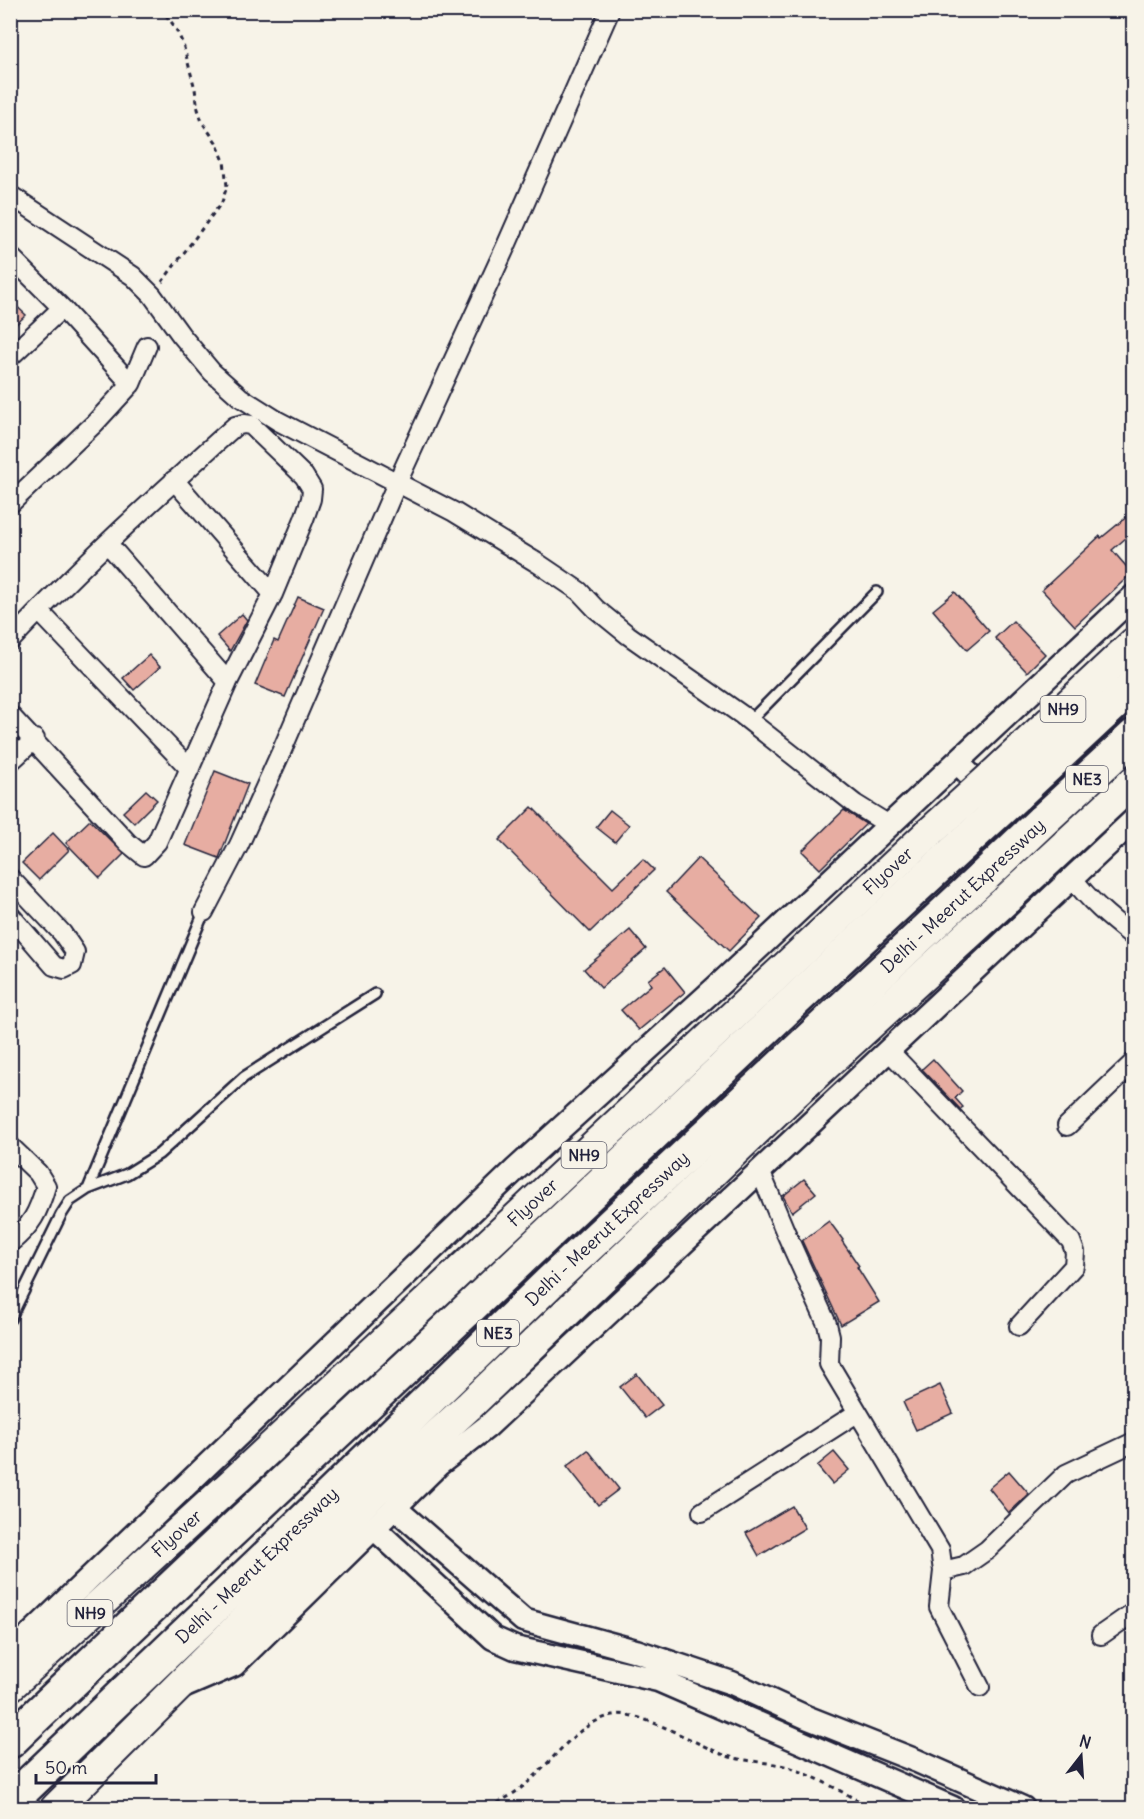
<svg xmlns="http://www.w3.org/2000/svg" width="1144" height="1819" viewBox="0 0 1144 1819" font-family="Delius,sans-serif">
  <rect width="100%" height="100%" fill="#f7f3e8"/>
  <filter id="ink" filterUnits="userSpaceOnUse"><feTurbulence type="fractalNoise" baseFrequency=".0167" numOctaves="2"/><feDisplacementMap in="SourceGraphic" scale="12" xChannelSelector="R" yChannelSelector="G"/><feConvolveMatrix kernelMatrix="1 2 1 2 8 2 1 2 1" color-interpolation-filters="sRGB"/></filter>
  <g filter="url(#ink)">
    <path fill="#e7ada2" stroke="#22223b" stroke-width="1.5" d="M 10,300 L 26,315 L 10,330 Z
      M 1134,511 L 1134,531 L 1112,550 L 1132,573 L 1075,626 L 1042,590 L 1100,536 L 1101,538 Z
      M 955,592 L 989,631 L 967,650 L 933,610 Z
      M 298,597 L 324,608 L 285,697 L 255,685 L 274,640 L 278,642 Z
      M 242,614 L 247,620 L 230,651 L 217,636 Z
      M 1013,621 L 1045,654 L 1027,672 L 995,638 Z
      M 149,655 L 160,667 L 134,690 L 123,678 Z
      M 215,771 L 248,784 L 219,858 L 185,845 Z
      M 146,790 L 157,800 L 134,823 L 123,812 Z
      M 532,807 L 613,888 L 643,859 L 654,870 L 590,932 L 499,840 Z
      M 610,810 L 629,825 L 615,842 L 596,827 Z
      M 844,810 L 866,824 L 820,869 L 802,851 Z
      M 90,820 L 124,854 L 100,878 L 66,843 Z
      M 53,833 L 69,850 L 39,880 L 22,863 Z
      M 698,858 L 761,918 L 729,951 L 666,892 Z
      M 630,930 L 646,949 L 601,988 L 584,969 Z
      M 665,967 L 685,992 L 639,1030 L 621,1010 L 651,985 L 648,980 Z
      M 933,1059 L 962,1091 L 955,1098 L 963,1107 L 960,1109 L 922,1069 Z
      M 804,1179 L 816,1193 L 792,1212 L 783,1196 Z
      M 829,1221 L 843,1240 L 842,1241 L 859,1266 L 857,1267 L 879,1302 L 841,1325 L 802,1241 Z
      M 637,1374 L 662,1405 L 645,1418 L 620,1387 Z
      M 940,1385 L 953,1413 L 916,1430 L 903,1402 Z
      M 588,1450 L 619,1489 L 598,1505 L 567,1466 Z
      M 834,1452 L 849,1470 L 832,1484 L 817,1466 Z
      M 1009,1471 L 1029,1494 L 1009,1513 L 989,1488 Z
      M 792,1506 L 805,1528 L 759,1556 L 746,1533 Z"/>
    <g fill="none" stroke-linecap="round" stroke-linejoin="round">
      <g stroke="#22223b" stroke-width="14">
        <path id="service" d="M 750,721 L 877,592
          M 88,1189 L 204,912
          M 10,1319 L 61,1215 L 70,1201 L 88,1189 L 127,1174 L 159,1154 L 244,1077 L 375,994"/>
      </g>
      <g stroke="#22223b" stroke-width="22">
        <path id="minor" d="M 10,195 L 133,276 L 152,295 L 181,335 L 212,372 L 240,397 L 278,421 L 454,512 L 539,564 L 579,591 L 596,609 L 628,635 L 742,715 L 855,804 L 889,825
          M 10,256 L 62,308 L 131,384 L 95,423 L 10,504
          M 10,357 L 62,308
          M 131,384 L 147,346
          M 174,480 L 273,594
          M 108,544 L 228,682
          M 39,611 L 190,769
          M 10,641 C 81,565 158,495 235,426 L 244,424 L 251,425 L 304,476 L 312,489 L 311,499 L 304,519 L 273,594 L 228,682 L 157,842 L 144,856 L 128,843 L 10,715
          M 10,762 L 35,739
          M 1072,877 C 1089,901 1110,918 1134,937
          M 10,878 L 62,933 L 75,952 L 72,965 L 64,969 L 54,966 L 10,915
          M 204,912 L 239,845 L 282,750 L 397,483 L 506,246 L 610,10
          M 889,1051 L 1071,1241 L 1075,1252 L 1074,1266 L 1019,1326
          M 1067,1126 L 1134,1062
          M 10,1146 L 38,1173 L 46,1186 C 38,1213 32,1225 10,1243
          M 760,1171 L 785,1231 L 827,1324 L 830,1336 L 829,1364 L 940,1550 L 943,1571 L 939,1607 L 980,1687
          M 702,1512 L 857,1413
          M 943,1571 L 964,1566 L 987,1550 L 1066,1474 L 1134,1442
          M 1101,1635 L 1134,1612"/>
      </g>
      <g stroke="#22223b" stroke-width="27">
        <path id="tertiary" d="M 957,762 L 1039,844
          M 395,1508 L 523,1620 L 636,1651 L 732,1683 L 806,1717 L 917,1761 L 1023,1808
          M 375,1529 L 493,1638 L 515,1648 L 658,1680 L 953,1808
          M 10,1654 L 515,1170 L 722,982 L 1134,596
          M 185,1686 L 234,1665 L 439,1464 L 488,1426 L 1134,820"/>
      </g>
      <g stroke="#22223b" stroke-width="34">
        <g id="trunk">
          <path d="M 993,775 L 1134,643"/>
          <path d="M 1065,845 L 1134,781"/>
          <path id="s1" d="M 10,1686 L 239,1477 L 929,833"/>
          <path d="M 56,1808 L 371,1495 L 470,1405 L 792,1096 L 1008,898"/>
        </g>
      </g>
      <g stroke="#22223b" stroke-width="38">
        <g id="motorway">
          <path d="M 1015,796 L 1134,685"/>
          <path d="M 1041,822 L 1134,736"/>
          <path d="M 10,1741 C 166,1591 325,1444 482,1296 C 638,1149 793,1001 950,856"/>
          <path id="s2" d="M 10,1802 L 282,1542 L 551,1281 L 983,877"/>
        </g>
      </g>
      <path stroke="#22223b" stroke-width="3" stroke-dasharray="4.5 4.5" stroke-linecap="butt" d="M 162,282 L 222,202 L 227,186 L 224,161 L 216,142 L 202,122 L 198,109 L 195,89 L 183,44 L 175,27 L 162,10
        M 490,1808 C 500,1801 511,1796 521,1788 C 552,1765 572,1725 613,1715 C 639,1709 699,1746 727,1756 C 749,1763 773,1761 794,1769 C 821,1779 847,1795 872,1808"/>
      <use href="#service" stroke="#f7f3e8" stroke-width="9"/>
      <use href="#minor" stroke="#f7f3e8" stroke-width="18"/>
      <use href="#tertiary" stroke="#f7f3e8" stroke-width="22"/>
      <use href="#trunk" stroke="#f7f3e8" stroke-width="30"/>
      <use href="#motorway" stroke="#f7f3e8" stroke-width="33"/>
      <g stroke="#22223b" stroke-width="34" stroke-linecap="butt">
        <path id="trunk-bridge" d="M 929,833 L 993,775
          M 1008,898 L 1065,845"/>
      </g>
      <g stroke="#22223b" stroke-width="38" stroke-linecap="butt">
        <path id="motorway-bridge" d="M 950,856 L 1015,796
          M 983,877 L 1041,822"/>
      </g>
      <use href="#trunk-bridge" stroke="#f7f3e8" stroke-width="30"/>
      <use href="#motorway-bridge" stroke="#f7f3e8" stroke-width="33"/>
    </g>
  </g>
  <g text-anchor="middle" stroke-width="4.5" stroke-linejoin="round" paint-order="stroke">
    <g fill="#f7f3e8" stroke="#62616f" stroke-width="1.5">
      <rect x="1040.5" y="696" width="45" height="26" rx="4.5"/>
      <rect x="1066" y="766" width="42" height="26" rx="4.5"/>
      <rect x="561.5" y="1142" width="45" height="26" rx="4.5"/>
      <rect x="477" y="1320" width="42" height="26" rx="4.5"/>
      <rect x="67.5" y="1600" width="45" height="26" rx="4.5"/>
    </g>
    <g font-size="16" font-weight="bold" fill="#22223b">
      <text x="1063" y="715">NH9</text>
      <text x="1087" y="785">NE3</text>
      <text x="584" y="1161">NH9</text>
      <text x="498" y="1339">NE3</text>
      <text x="90" y="1619">NH9</text>
    </g>
    <g font-size="18" fill="#22223b" stroke="#f7f3e8">
      <text dy="6" stroke="none"><textPath href="#s1" startOffset="1198">Flyover</textPath></text>
      <text transform="translate(963 896) rotate(-43)" y="6">Delhi - Meerut Expressway</text>
      <text dy="6" stroke="none"><textPath href="#s1" startOffset="712">Flyover</textPath></text>
      <text dy="6" stroke="none"><textPath href="#s2" startOffset="828">Delhi - Meerut Expressway</textPath></text>
      <text dy="6" stroke="none"><textPath href="#s1" startOffset="226">Flyover</textPath></text>
      <text dy="6" stroke="none"><textPath href="#s2" startOffset="342">Delhi - Meerut Expressway</textPath></text>
    </g>
  </g>
  <rect width="1144" height="1819" fill="none" stroke="#f7f3e8" stroke-width="36"/>
  <rect x="18" y="18" width="1108" height="1783" fill="none" stroke="#22223b" stroke-width="2" filter="url(#ink)"/>
  <g transform="translate(1081 1756) rotate(17)" stroke="#f7f3e8" stroke-width="4.5" paint-order="stroke">
  <path d="M0-4.5L10 22L0 15L-10 22Z" fill="#22223b"/>
  <text y="-9" font-size="16" font-weight="bold" text-anchor="middle" fill="#22223b">N</text>
  </g>
  <path d="M36 1774v9h120v-9" fill="none" stroke="#22223b" stroke-width="3"/>
  <text x="45" y="1774" font-size="18" fill="#22223b" stroke="#f7f3e8" stroke-width="4.5" paint-order="stroke">50 m</text>
</svg>
